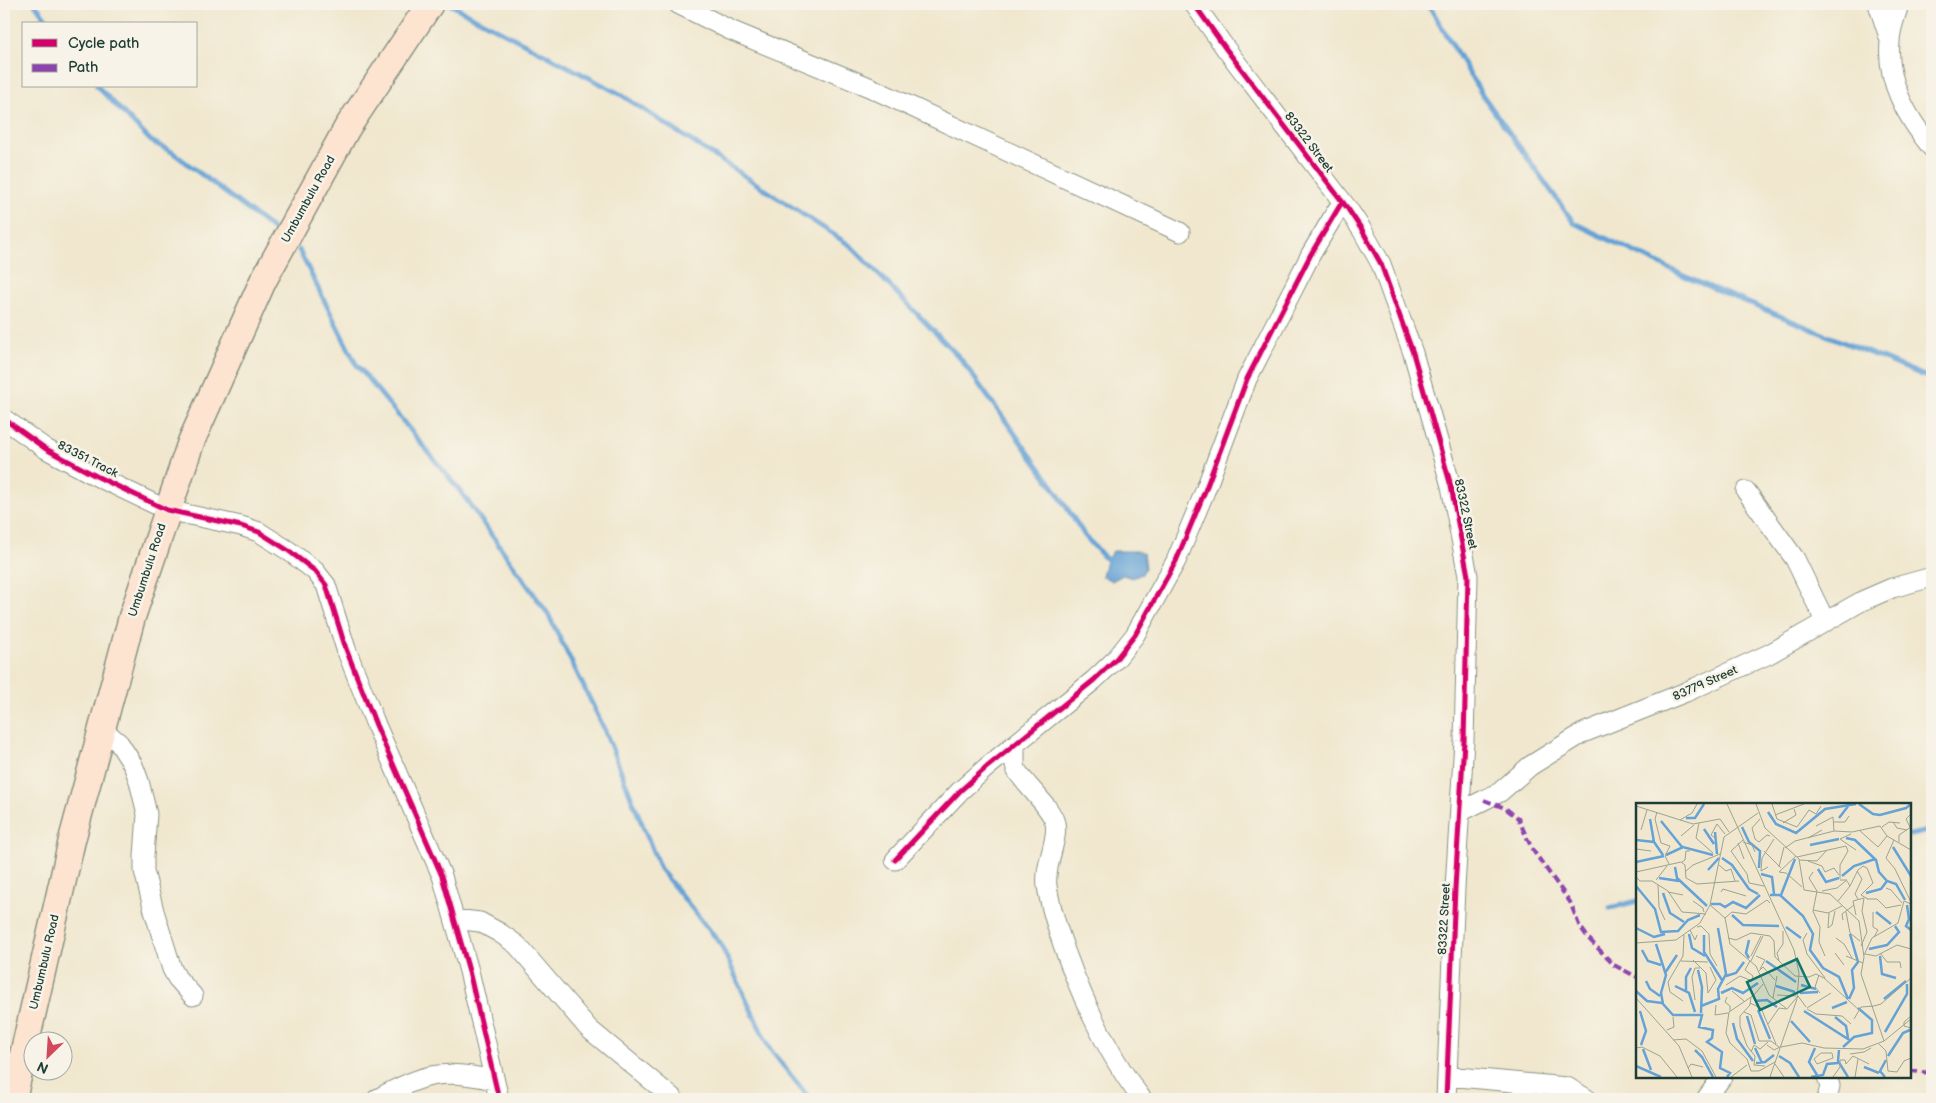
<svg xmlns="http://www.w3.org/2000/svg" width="1936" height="1103" viewBox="0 0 1936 1103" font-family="'Balsamiq Sans',sans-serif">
  <rect width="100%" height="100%" fill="#f7f3e8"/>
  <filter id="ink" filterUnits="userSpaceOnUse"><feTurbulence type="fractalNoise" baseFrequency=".02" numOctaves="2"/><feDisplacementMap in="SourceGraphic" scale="10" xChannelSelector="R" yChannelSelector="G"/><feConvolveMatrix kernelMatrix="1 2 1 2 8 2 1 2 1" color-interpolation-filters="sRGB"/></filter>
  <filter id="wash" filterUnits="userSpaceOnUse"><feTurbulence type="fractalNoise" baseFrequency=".0096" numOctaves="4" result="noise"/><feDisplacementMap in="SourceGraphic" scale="20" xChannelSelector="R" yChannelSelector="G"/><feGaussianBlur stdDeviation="1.12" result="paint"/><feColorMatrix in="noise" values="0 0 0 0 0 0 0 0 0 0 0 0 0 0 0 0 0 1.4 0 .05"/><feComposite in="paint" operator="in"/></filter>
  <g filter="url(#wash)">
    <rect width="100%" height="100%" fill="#f0e7ce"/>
    <path fill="#65a2d6" stroke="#427085" d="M 1113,551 L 1137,551 L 1143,553 L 1145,568 L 1142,574 L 1132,578 L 1123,575 L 1112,581 L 1102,576 C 1104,566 1106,559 1113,551 Z"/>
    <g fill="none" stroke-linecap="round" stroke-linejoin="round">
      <path stroke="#65a2d6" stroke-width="5" d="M 35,4 L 50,24
        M 449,4 L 620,94 L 851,246 L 960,358 L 1054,488 L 1085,536 L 1106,559
        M 1428,4 L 1481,93 L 1574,223 L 1693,280 L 1932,379
        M 97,86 L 151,141 L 172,152 L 278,233
        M 299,250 L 356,364 L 461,492 L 548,614 L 602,724 L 660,869 L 720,943 L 769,1048 L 810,1099
        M 1910,835 L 1932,830
        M 1610,908 L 1637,901"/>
    </g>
  </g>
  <g filter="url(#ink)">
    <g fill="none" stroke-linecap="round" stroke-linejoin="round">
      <g stroke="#889281" stroke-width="21">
        <path id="street" d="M 678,4 L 730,30 L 869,87 L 1180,232
          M 1194,4 L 1226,49 L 1348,209 L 1362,230 L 1381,264 L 1413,353 L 1451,486 L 1468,576 L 1464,741 L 1455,888 L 1446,1099
          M 1878,4 L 1890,40
          M 1899,4 C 1896,16 1890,29 1890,42 C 1886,81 1908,119 1932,148
          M 4,419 L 46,449 L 96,476 L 167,510 L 241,526 L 259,532 L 289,551 L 315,571 L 326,585 L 346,649 L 376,725 L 442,876 L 469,971 L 499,1099
          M 1746,491 L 1795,559 L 1825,621
          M 102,729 L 119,743 L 133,765 L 139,781 L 147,814 L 144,856 L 144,871 L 154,911 L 172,969 L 177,978 L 193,996
          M 1015,744 L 1015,765 L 1017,771 C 1027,787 1051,807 1055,823 C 1059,839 1044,865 1047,886 C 1049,901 1054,916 1058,930 C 1076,986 1106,1053 1142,1099
          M 1460,812 L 1500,792 L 1530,766 L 1583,733 L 1686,692 L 1769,654 L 1862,601 L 1892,588 L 1932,577
          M 895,860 L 960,791 L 987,767 L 1094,680 L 1116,659 L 1135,635 L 1176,561 L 1205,491 L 1247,379 L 1311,254 L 1342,202
          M 454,919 L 480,922 L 500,933 L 517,945 L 589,1029 L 674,1099
          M 1447,1076 L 1567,1087 L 1587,1099
          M 1827,1077 L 1830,1086 L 1827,1099
          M 377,1099 C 422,1074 443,1068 493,1080
          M 1706,1099 L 1722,1077"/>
      </g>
      <g stroke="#889281" stroke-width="29">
        <path id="secondary" d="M 13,1099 L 72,840 L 132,617 L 191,442 L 263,281 L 347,128 L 430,4"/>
      </g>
      <use href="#street" stroke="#fff" stroke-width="19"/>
      <use href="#secondary" stroke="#fde4d1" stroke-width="26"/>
      <path stroke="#8e44ad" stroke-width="4" stroke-dasharray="8 4" stroke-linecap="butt" d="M 1484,800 L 1505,808 L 1518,818 L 1532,849 L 1570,902 L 1579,925 L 1589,939 L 1614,965 L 1637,977
        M 1910,1071 L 1932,1073"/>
      <g stroke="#f7f3e8" stroke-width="8">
        <path id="cycleway" d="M 1194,4 L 1226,49 L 1348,209 L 1362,230 L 1381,264 L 1413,353 L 1451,486 L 1468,576 L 1464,741 L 1455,888 L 1446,1099
          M 4,419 L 46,449 L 96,476 L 167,510 L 241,526 L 259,532 L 289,551 L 315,571 L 326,585 L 346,649 L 376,725 L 442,876 L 469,971 L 499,1099
          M 895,860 L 960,791 L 987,767 L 1094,680 L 1116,659 L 1135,635 L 1176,561 L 1205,491 L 1247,379 L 1311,254 L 1342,202"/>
      </g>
      <use href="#cycleway" stroke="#d6006c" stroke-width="5"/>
    </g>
  </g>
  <g text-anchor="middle" stroke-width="5" stroke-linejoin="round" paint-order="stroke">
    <g font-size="12" fill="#1f3d34" stroke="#f7f3e8">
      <text transform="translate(1309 142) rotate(53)" y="4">83322 Street</text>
      <text transform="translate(308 199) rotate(-61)" y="4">Umbumbulu Road</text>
      <text transform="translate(88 459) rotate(27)" y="4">83351 Track</text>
      <text transform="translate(1466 514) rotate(78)" y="4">83322 Street</text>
      <text transform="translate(147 570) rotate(-72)" y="4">Umbumbulu Road</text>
      <text transform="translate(1705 683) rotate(-24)" y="4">83779 Street</text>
      <text transform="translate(1444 919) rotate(-87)" y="4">83322 Street</text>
      <text transform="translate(44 962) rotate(-77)" y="4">Umbumbulu Road</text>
    </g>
  </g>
  <g transform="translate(1636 803)">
    <rect width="275" height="275" fill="#f0e7ce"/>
    <path fill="none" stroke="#65a2d6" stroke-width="2.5" d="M 223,1 L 237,11 L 244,12 L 270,5 L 275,1M 132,9 L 140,21 L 160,30 L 189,6 L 220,1M 50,15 L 59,15 L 68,1M 203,15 L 213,2M 14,16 L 18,39M 25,18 L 46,44M 106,24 L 113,39 L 124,48 L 123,65M 68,26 L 78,41M 79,29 L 81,51M 210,35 L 219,37 L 240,57 L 243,69 L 251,78 L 260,81 L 269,97M 0,37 L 18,39 L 27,52M 174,42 L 203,36M 257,44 L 275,73M 30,52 L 47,44 L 77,52M 86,55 L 96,62 L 113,86 L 122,91M 0,59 L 28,53M 39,64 L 41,75 L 71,103M 182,66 L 190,79 L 203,75M 72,67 L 83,55M 125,71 L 136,74 L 138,91M 206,73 L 218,63 L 239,56M 23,75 L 43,78M 0,83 L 19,106 L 25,129 L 42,128 L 52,117 L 64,112M 27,90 L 34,110 L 48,119M 230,90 L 245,86 L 251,78M 134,92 L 144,92 L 167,113 L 177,131 L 174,147 L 187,165 L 203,174 L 212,196M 145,92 L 159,56M 75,101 L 84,101 L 89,104 L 97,99 L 110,105 L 124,92M 271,102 L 273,116 L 270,123 L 275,127M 240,109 L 255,121M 96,112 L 107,122 L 143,123M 150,124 L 165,135M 0,125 L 18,134 L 29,131M 53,131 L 56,145 L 69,153M 68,132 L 68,149 L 86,177M 113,137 L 110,150 L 113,155M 20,141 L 30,172 L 25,190 L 27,201 L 37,212 L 66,212 L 63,224 L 77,227 L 76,235 L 71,239 L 86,249 L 84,265 L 94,270 L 91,274M 233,146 L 251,142 L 263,129 L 259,123M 6,147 L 12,158 L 25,162M 244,153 L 246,171 L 260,175M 130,158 L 160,179M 62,167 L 66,184 L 65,210M 29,170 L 41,152M 90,173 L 100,170 L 108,159M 10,178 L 14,186 L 24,193M 165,182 L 180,186M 39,183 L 53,190 L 59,209M 140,183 L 159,189M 0,188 L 11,198 L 26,200M 50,188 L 50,174 L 55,165M 85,190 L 96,185 L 107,190 L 122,180M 164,190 L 182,189M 213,196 L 218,185 L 216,167 L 222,159 L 214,131M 248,196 L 270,178M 119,198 L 131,197 L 141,204M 65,203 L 83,196 L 82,186 L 90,171 L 82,125M 196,205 L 211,199M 122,207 L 134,236M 4,208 L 10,228 L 5,242M 168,208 L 215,238M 111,213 L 119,241M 199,214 L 210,223 L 212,235M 155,218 L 174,239M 97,220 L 101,236 L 117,258M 249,229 L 271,191 L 271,181M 207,244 L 218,234 L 236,230 L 236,217 L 222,205M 119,245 L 126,260M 179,245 L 173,259 L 181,272M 7,246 L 15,267M 59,247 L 66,254 L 77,274M 203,247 L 202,258 L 212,274M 143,253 L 154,260 L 163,274M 252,253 L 267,230 L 274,227M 120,260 L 129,259 L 138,252M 0,263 L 25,274M 228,264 L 243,270M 175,274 L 187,272 L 191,261 L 202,260M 249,274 L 244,268 L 250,257"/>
    <path fill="none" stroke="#9ca390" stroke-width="1" d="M 91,1 L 158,147 L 163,170 L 161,196 L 134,274M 120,1 L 129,25 L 163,56 L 168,87 L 194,91 L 223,118 L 228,154 L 225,171 L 248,238M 136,1 L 141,16 L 161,24 L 173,7 L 180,11 L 185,3M 0,3 L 57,21 L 84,16 L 93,29M 21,9 L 19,16 L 25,40 L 34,43 L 29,53 L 33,61M 139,12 L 168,1M 124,16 L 116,25 L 119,36 L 123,39 L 131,32 L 134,33M 44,17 L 56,10 L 61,1M 198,19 L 209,19 L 213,13M 257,19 L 261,25 L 271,27M 63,20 L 60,35 L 77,50M 147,20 L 160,12 L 158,6M 180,23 L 197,14 L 198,28M 246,24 L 253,19 L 264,20M 274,24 L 270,16 L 275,11M 5,27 L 11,7M 223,27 L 242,44 L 251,33M 215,31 L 204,36 L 220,47M 45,33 L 58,22M 79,35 L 75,32 L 81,21 L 89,31M 172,35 L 186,27M 107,37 L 95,48 L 111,71 L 113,80 L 128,83M 258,37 L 250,55 L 259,66 L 275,99M 107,39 L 116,42 L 119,49M 263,39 L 263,32 L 275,24M 102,40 L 108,56M 149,45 L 159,38 L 198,28 L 216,29 L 244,23 L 251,33 L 275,47M 0,46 L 15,48M 128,48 L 145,65M 160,53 L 143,69 L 150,70 L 166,84M 161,54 L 210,43 L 212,48 L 204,62 L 204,76M 163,57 L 181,58 L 190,48M 172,58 L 186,63 L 189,69 L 198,65 L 203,72M 46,59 L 49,57 L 50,48 L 54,48M 83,62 L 90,68 L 95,66 L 99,78M 132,64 L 125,68 L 126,55 L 138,36M 143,64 L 148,44M 50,68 L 57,62 L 84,51M 221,68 L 226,76 L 219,91 L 222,96M 0,69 L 45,59 L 49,62 L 50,75 L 61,81 L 103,78M 177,69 L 173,75 L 181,88 L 177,108 L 184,124 L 183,139 L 189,153M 0,74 L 4,78 L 16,78 L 32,88 L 46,109 L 70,111M 20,77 L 31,63M 22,82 L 23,104 L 29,117M 214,83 L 222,67 L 227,63 L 231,65 L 237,80 L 225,92 L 232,96M 250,85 L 255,87 L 266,100M 186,88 L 201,85 L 211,77 L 204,77M 32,89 L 47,92M 85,89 L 87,86 L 110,93M 231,96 L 241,96 L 250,105 L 265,102M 57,98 L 67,105 L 68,109M 202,98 L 214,83 L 211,78M 74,102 L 89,115 L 94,141 L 120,163 L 133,192 L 151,206 L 162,193 L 170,204M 177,107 L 192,110 L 206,103M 210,109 L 214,130 L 224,138M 237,109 L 237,124 L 242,127 L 238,134M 220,112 L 217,98 L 228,95 L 226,108 L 231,129 L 225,143M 89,115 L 96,109 L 110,111 L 131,97 L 134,100M 207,117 L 206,111 L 218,102M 61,124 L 65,123 L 73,131 L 74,151 L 81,163M 192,125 L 196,122 L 199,108M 192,125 L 193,110M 54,127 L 59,137 L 61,132M 171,130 L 167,137 L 171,151 L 189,175M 92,135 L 100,137 L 115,130 L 134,133 L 138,138 L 139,154 L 143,158 L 141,150 L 147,141 L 147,128M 200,135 L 208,141 L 216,155M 0,140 L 40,137 L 64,120 L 74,102 L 88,34 L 122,10M 199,150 L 208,162M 244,150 L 251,159 L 264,159 L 265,165M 229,151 L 240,153 L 261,142 L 275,146M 228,152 L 236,135 L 262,120 L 268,98 L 275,101M 115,153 L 125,133M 120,153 L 129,157 L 124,166M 210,153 L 227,160M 57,157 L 70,170 L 72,190 L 80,177 L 74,164M 45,158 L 72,159M 115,158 L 127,133M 143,158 L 159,173 L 173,174 L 180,171 L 188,175 L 223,207M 122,169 L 127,164 L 139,177M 183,172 L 179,184 L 184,190M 127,181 L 118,192 L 93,209 L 90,230 L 94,240 L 111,256 L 115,268 L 123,268 L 139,259M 90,182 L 104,173 L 116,178 L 117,173 L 109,167 L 114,158M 96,188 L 108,198M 141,192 L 160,193M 91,194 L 89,199 L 94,203 L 94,208M 115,194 L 114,202 L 104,213 L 104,223 L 111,243 L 119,253 L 118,262 L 129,263M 0,195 L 43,243 L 56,274M 137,195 L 141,173M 59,197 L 56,174 L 59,165 L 64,165M 47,198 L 34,189 L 32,179 L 47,153 L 48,132M 114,200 L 125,205 L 140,241M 80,202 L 79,212 L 92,210M 238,203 L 245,201 L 275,175M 171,205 L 195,190M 171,206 L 180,211 L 206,213 L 215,221M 108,209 L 115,212 L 123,238 L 135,238 L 143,244M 275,213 L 268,219 L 268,223 L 275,225M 218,216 L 225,204 L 238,203M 132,221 L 143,205 L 150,206M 31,227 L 38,224 L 37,214M 37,237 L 50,236 L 66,248 L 80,274M 243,241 L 250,248 L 252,268 L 261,269 L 268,258 L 275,255M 131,242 L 138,247 L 144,244M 145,244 L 166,240 L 188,245 L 227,246 L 248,238 L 275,216M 0,245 L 6,244 L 24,253 L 41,274M 115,249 L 118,242 L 124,246 L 132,239M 185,250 L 196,250 L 197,255 L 181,261 L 178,256 ZM 214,251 L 228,249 L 235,245M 209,257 L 210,261 L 217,253 L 233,261M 139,261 L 148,274M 52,265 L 55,261 L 67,264M 95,274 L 111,262M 197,274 L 204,264 L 204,257 L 209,257M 219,274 L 222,256"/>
    <path fill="#0f766e" fill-opacity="0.15" stroke="#0f766e" stroke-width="2.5" d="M 161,156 L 174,184 L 124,207 L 111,179 Z"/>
    <rect width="275" height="275" fill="none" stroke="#1f3d34" stroke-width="2.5"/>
  </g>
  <rect width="1936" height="1103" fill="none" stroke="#f7f3e8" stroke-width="20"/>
  <rect x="22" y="22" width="175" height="65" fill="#f7f3e8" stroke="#a1aaa0"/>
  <rect x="32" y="39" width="25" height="8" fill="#d6006c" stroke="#a1aaa0"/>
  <text x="68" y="48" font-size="15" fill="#1f3d34">Cycle path</text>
  <rect x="32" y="64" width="25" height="8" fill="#8e44ad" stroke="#a1aaa0"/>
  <text x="68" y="72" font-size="15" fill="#1f3d34">Path</text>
  <g transform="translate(48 1056) rotate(205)"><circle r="24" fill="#f7f3e8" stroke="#a1aaa0"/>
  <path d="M0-4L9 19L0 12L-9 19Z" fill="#d1495b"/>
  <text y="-8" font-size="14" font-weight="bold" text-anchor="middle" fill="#1f3d34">N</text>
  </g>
</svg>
